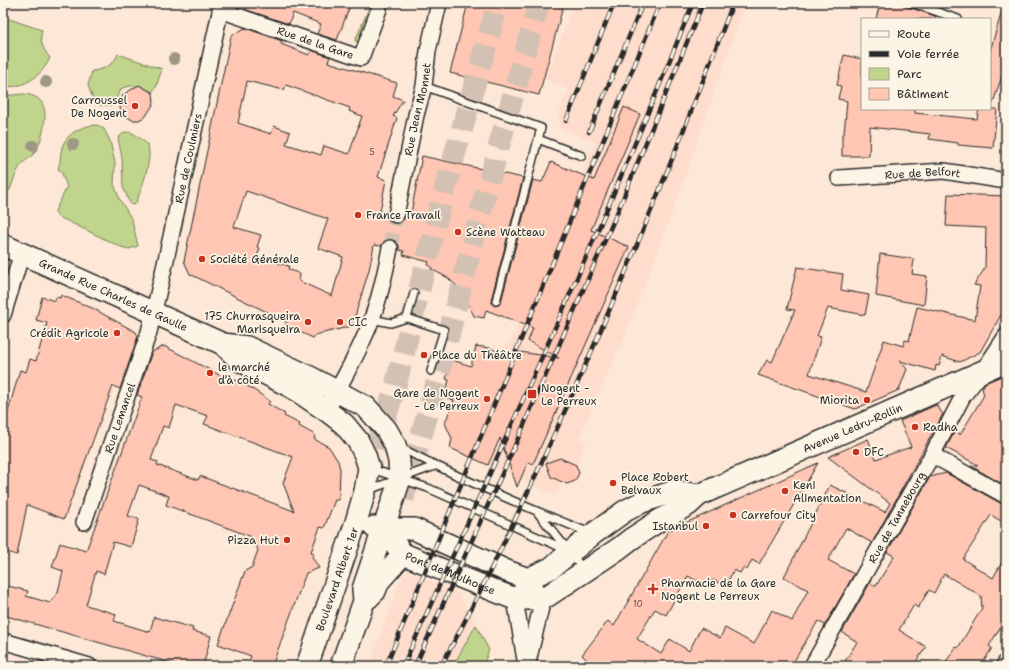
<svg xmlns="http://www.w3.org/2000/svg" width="1009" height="669" viewBox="0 0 1009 669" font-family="'Shantell Sans',sans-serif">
  <rect width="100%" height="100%" fill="#fde7d6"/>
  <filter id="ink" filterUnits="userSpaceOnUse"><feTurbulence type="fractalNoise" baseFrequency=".025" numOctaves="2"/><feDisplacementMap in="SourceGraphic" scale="8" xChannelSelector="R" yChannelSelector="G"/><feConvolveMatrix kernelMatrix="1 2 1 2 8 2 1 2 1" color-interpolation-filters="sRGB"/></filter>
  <g filter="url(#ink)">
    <path fill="#feddcc" d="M 575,3 L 745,3 L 685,178 L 626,333 L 578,439 L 586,443 L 576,465 L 579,473 L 576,481 L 567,484 L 561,482 L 555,495 L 480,462 L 481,458 L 473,455 L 471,458 L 460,453 L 461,450 L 454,450 L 450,448 L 454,433 L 496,351 L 511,341 L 595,143 L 567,130 L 558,128 L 561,120 L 557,118 L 569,89 L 545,79 Z
      M 409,572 L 459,594 L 476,625 L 453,666 L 369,666 L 403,575 Z"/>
    <path fill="#c0d58b" stroke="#76805b" d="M 371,3 L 385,3 L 367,42 L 355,41 Z
      M 3,17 L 42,30 C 39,41 43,49 50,58 C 44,72 31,83 16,86 C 12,87 7,86 3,87 Z
      M 118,54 L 162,69 L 156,87 L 152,92 C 139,85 136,84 122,88 L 112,105 L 99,105 L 93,99 L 88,85 L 92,71 C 103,70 114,65 118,54 Z
      M 22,94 C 47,95 47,112 43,132 C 41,139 39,146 35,152 C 31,158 25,160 22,164 C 16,171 13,182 10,190 L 5,191 L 3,190 L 3,96 Z
      M 97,125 L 104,129 L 110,141 L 115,163 L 114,184 L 119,198 L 132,220 L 138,246 L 129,249 L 121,247 L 57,216 L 55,211 L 67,187 L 61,171 L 58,169 C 61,162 60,154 62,147 C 67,133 83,125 97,125 Z
      M 125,132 C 132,132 135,134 140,138 C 142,140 145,142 147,144 C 154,158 141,189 136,203 L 134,205 L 130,204 L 123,187 L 122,158 L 118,138 Z
      M 476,625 L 489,650 L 483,666 L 453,666 Z"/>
    <path fill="#ffc6b3" stroke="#2b2b2b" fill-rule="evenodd" d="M 243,3 L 351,3 L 337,40 L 317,34 L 321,24 L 293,13 L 289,24 L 247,10 Z
      M 468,3 L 564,3 L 539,95 L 450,73 Z
      M 880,3 L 896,3 L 935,16 L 935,19 L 876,19 Z
      M 1002,11 L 1006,12 L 1006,64 L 993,103 L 990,103 L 990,51 Z
      M 245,28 L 282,41 L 281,44 L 309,55 L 311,50 L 330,57 L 328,62 L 397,83 L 393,96 L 403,100 L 393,116 L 397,118 L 378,177 L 386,180 L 380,211 L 387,213 L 388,218 L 390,222 L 394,224 L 398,224 L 402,221 L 405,217 L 410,218 L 422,156 L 523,178 L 491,300 L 492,304 L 495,306 L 499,305 L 501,302 L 533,180 L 542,182 L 551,162 L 594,180 L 624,107 L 640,114 L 591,230 L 629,247 L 533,464 L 528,462 L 517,487 L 500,438 L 488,465 L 450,448 L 452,439 L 445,423 L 454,400 L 444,397 L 449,380 L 446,379 L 452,360 L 471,366 L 476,346 L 490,348 L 511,358 L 520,352 L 559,358 L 528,341 L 533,328 L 486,310 L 484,318 L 474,316 L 461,290 L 448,278 L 431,269 L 432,267 L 428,265 L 429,262 L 403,255 L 404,251 L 399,250 L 399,245 L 396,242 L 391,239 L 387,239 L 384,242 L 381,246 L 374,245 L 369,270 L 352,326 L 315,335 L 313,338 L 285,325 L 287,322 L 190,274 L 184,261 L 231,36 ZM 247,81 L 284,90 L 286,85 L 350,108 L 349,111 L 362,116 L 349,154 L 324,146 L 321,155 L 286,144 L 290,132 L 274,126 L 271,134 L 238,123 ZM 246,191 L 328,219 L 318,248 L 343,257 L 332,296 L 299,281 L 300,274 L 288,269 L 289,266 L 257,257 L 260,248 L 257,247 L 261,235 L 234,227 Z
      M 844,55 L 862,59 L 862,109 L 915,109 L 915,113 L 977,119 L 979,109 L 997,109 L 993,148 L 958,145 L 958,143 L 929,139 L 930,134 L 870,127 L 869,156 L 842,156 L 842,134 L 844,134 L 847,101 L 838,99 L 841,86 L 837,85 Z
      M 139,85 L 153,93 L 154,103 L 146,116 L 139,120 L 132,120 L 123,114 L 120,108 L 120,100 L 124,94 Z
      M 948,194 L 1006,196 L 1006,306 L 980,352 L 960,362 L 942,356 L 939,366 L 936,365 L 935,371 L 900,361 L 907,369 L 899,390 L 855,409 L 758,375 L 767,360 L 772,362 L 795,310 L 787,309 L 797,267 L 843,274 L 841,290 L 869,295 L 865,315 L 828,308 L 817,336 L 821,337 L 809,374 L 866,392 L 884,340 L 903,346 L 905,340 L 909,341 L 917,307 L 975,320 L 980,286 L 974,285 L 985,268 L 986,228 L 946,226 Z
      M 880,254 L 914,259 L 912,274 L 927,276 L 924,305 L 876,296 Z
      M 61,295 L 92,308 L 136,332 L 138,336 L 120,389 L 113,386 L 64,519 L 27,505 L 17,555 L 3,551 L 3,429 L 20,370 L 26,372 L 30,359 L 36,361 L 47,323 L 36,320 L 42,297 L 55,301 L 56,297 L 60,298 Z
      M 164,346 L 227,379 L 228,376 L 251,388 L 270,401 L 268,404 L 285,414 L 284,416 L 300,424 L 299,426 L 315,435 L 314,439 L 329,447 L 338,461 L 340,469 L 339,500 L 335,500 L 324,528 L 320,527 L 311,552 L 314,554 L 312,557 L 319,568 L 306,573 L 272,666 L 247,666 L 251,656 L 218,644 L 245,571 L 252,567 L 258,550 L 252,537 L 166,505 L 169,496 L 139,485 L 128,516 L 139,519 L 131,547 L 113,542 L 104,574 L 96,571 L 86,605 L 116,614 L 114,621 L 150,632 L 154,617 L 193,628 L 192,631 L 211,636 L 203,666 L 181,666 L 3,615 L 3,595 L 6,596 L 8,586 L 28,591 L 26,596 L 50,603 L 58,592 L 63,571 L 52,567 L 60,543 L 86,551 L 142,397 L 137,395 L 152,352 ZM 176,405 L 208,416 L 204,424 L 293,457 L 283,483 L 294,511 L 200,476 L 198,480 L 157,465 L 158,462 L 151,460 L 163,426 L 169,428 Z
      M 1006,374 L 1006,443 L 1002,452 L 1004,453 L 1000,459 L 1006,463 L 1006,486 L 971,466 L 978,465 L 946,448 L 956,429 L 960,435 L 984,395 L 982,388 L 985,383 Z
      M 936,405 L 943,414 L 872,543 L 846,528 L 828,560 L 854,574 L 825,625 L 818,621 L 791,666 L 583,666 L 587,660 L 582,655 L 608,621 L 614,626 L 668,531 L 818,463 L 759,564 L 752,560 L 747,570 L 743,568 L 740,573 L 734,570 L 725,586 L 713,580 L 708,587 L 688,576 L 666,615 L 655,609 L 637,639 L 661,654 L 670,639 L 689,651 L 701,628 L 720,638 L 725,628 L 754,644 L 772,610 L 792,621 L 808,590 L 784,577 L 830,485 L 885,512 L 890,503 L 828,457 L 868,439 L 876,459 L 911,447 L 900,421 Z
      M 560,458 L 576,465 L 579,473 L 575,481 L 567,484 L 551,477 L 546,463 Z
      M 946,473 L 1002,504 L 1006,505 L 1006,524 L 991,515 L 963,559 L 993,578 L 1006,555 L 1006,618 L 989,646 L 992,648 L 981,666 L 943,666 L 956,647 L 958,648 L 982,608 L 981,596 L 944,574 L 934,593 L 929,590 L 918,608 L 914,605 L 899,630 L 926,647 L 913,666 L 842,666 L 857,642 L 842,632 L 870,583 L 876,586 L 894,556 L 887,552 L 930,477 Z"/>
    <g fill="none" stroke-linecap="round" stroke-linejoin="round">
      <path stroke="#d3c1b4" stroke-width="15" stroke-dasharray="15 8" stroke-linecap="butt" d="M 390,248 L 396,215"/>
      <path stroke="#d3c1b4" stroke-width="22" stroke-dasharray="22 11" stroke-linecap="butt" d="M 366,480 L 396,384 L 441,202 L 498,3
        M 403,499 L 435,388 L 480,214 L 539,3"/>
      <g stroke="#2b2b2b" stroke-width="10">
        <path id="lane" d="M 912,3 L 958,19
          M 424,86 L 541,128 L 496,301
          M 538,139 L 582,156
          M 407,318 L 414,293
          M 372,319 L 391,323 L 407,318 L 444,330 L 431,371
          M 399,447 C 461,479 525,507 590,533
          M 372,469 L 428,488 L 569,551
          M 368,490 L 435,466
          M 538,513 L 584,570"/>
      </g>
      <g stroke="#2b2b2b" stroke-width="18">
        <g id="street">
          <path id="s1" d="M 220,10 L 361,58 L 379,9"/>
          <path id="s2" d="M 839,178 L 944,171 L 1006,181"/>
          <path id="s3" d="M 396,215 L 416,115 L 424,86 L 428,51 L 439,3"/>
          <path d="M 3,315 L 22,253"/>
          <path d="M 332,401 C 342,380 354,361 363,340 C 377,311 384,279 390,248"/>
          <path d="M 932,455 L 1006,496"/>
          <path id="s4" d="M 84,522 L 149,332 L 165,264 L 222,3"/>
          <path d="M 3,641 L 89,666"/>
          <path d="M 526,666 L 515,599 L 528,579 L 543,599 L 527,666"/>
          <path id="s5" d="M 812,666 L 932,455 L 963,396 L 983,371 L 1006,336"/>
          <path d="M 1004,666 L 1006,662"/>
        </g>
      </g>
      <g stroke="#2b2b2b" stroke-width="24">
        <g id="secondary">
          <path id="s6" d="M 3,245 L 223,344 L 247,347 L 310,377 L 366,407 L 386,429 L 395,445 L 399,461 L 400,479 L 363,589 L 364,601 L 341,666"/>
          <path d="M 223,344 L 239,360 L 293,388 L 327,411 L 344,424 L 358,441 L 365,455 L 369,468 L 365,491 L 356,522 L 307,666"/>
          <path d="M 374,527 L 383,529 L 414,529 L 507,571 L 528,579 L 551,568 L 593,534 L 625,511 L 642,502 L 675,491 L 699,495"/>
          <path id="s7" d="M 383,529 L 403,554 L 515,599 L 543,599 L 618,549 L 631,539 L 660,520 L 688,505 L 699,495 L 1006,361"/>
          <path d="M 368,598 L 375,591 L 379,581 L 403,554"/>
        </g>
      </g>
      <use href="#lane" stroke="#fcf5e5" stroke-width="7"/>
      <use href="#street" stroke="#fcf5e5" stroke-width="15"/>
      <use href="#secondary" stroke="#fcf5e5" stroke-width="21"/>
      <g stroke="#2b2b2b" stroke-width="4.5">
        <path id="rail" d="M 566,121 L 614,3
          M 589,132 L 643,3
          M 386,666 L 660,3
          M 403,666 C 502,446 603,227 693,3
          M 415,666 L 516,443 L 617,213 L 703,3
          M 441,666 C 484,587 522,506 559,424 C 622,286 679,145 733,3"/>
      </g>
      <use href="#rail" stroke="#fcf5e5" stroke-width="3" stroke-dasharray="9" stroke-linecap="butt"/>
    </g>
    <g fill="#9e9785">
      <circle cx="174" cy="59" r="6"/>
      <circle cx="46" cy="82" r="6"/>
      <circle cx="73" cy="144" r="6"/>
      <circle cx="33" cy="146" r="6"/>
    </g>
  </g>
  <g fill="#c8321e" stroke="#fcf5e5" stroke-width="1.5">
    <circle cx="135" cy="106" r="4"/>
    <circle cx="358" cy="215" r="4"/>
    <circle cx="458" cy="232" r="4"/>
    <circle cx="202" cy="259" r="4"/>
    <circle cx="308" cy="322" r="4"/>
    <circle cx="340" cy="322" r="4"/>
    <circle cx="117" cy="333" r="4"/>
    <circle cx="424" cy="355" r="4"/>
    <circle cx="210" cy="373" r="4"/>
    <rect x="527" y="389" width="10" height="10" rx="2"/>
    <circle cx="487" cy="399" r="4"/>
    <circle cx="867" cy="400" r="4"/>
    <circle cx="915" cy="427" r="4"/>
    <circle cx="856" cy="452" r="4"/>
    <circle cx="613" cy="483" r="4"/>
    <circle cx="785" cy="491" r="4"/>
    <circle cx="733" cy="515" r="4"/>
    <circle cx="706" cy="526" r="4"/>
    <circle cx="287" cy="540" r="4"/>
    <path d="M651 583h4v4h4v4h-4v4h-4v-4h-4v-4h4z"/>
  </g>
  <g text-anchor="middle" stroke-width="3.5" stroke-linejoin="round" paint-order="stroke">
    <g font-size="9" fill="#60524d">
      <text x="372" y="155">5</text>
      <text x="638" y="607">10</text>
    </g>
    <g font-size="11" fill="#2b2b2b" stroke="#fcf5e5">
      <text dy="4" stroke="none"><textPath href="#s1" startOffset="101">Rue de la Gare</textPath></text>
      <text dy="4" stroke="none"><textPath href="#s3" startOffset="108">Rue Jean Monnet</textPath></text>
      <text dy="4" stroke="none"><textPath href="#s4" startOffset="379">Rue de Coulmiers</textPath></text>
      <text dy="4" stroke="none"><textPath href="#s2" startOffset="84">Rue de Belfort</textPath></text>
      <text dy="4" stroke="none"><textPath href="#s6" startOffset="121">Grande Rue Charles de Gaulle</textPath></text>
      <text dy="4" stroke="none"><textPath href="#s4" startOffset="110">Rue Lemancel</textPath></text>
      <text dy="4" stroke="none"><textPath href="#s7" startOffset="536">Avenue Ledru-Rollin</textPath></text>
      <text dy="4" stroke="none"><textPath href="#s5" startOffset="171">Rue de Tannebourg</textPath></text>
      <text dy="4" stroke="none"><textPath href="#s7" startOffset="83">Pont de Mulhouse</textPath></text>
      <text transform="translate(337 579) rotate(-71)" y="4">Boulevard Albert 1er</text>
    </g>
    <g font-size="11" fill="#2b2b2b" stroke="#fcf5e5" text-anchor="start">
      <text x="127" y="104" text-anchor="end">Carroussel<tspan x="127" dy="13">De Nogent</tspan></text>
      <text x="366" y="219">France Travail</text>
      <text x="466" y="236">Scène Watteau</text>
      <text x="210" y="263">Société Générale</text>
      <text x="300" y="320" text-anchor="end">175 Churrasqueira<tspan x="300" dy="13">Marisqueira</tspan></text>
      <text x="348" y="326">CIC</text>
      <text x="109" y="337" text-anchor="end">Crédit Agricole</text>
      <text x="432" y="359">Place du Théâtre</text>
      <text x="218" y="371">le marché<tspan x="218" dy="13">d'à côté</tspan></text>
      <text x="541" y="392">Nogent -<tspan x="541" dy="13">Le Perreux</tspan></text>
      <text x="479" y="397" text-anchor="end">Gare de Nogent<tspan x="479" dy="13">- Le Perreux</tspan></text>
      <text x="859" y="404" text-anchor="end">Miorita</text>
      <text x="923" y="431">Radha</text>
      <text x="864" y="456">DFC</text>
      <text x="621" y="481">Place Robert<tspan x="621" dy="13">Belvaux</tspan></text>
      <text x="793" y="489">Keni<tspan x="793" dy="13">Alimentation</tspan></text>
      <text x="741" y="519">Carrefour City</text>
      <text x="698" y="530" text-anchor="end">Istanbul</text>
      <text x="279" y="544" text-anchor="end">Pizza Hut</text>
      <text x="661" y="587">Pharmacie de la Gare<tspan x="661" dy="13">Nogent Le Perreux</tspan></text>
    </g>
  </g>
  <rect width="1009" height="669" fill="none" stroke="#fcf5e5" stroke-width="16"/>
  <rect x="8" y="8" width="993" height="653" fill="none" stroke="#2b2b2b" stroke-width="1.5" filter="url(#ink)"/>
  <rect x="861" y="18" width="130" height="92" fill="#fcf5e5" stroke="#a8a49b"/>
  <rect x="869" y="31" width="20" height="6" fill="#fcf5e5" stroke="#a8a49b"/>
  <text x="897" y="38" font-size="12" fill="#2b2b2b">Route</text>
  <rect x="869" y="51" width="20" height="6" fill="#2b2b2b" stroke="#a8a49b"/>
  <text x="897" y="58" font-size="12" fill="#2b2b2b">Voie ferrée</text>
  <rect x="869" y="68" width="20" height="12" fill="#c0d58b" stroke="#a8a49b"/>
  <text x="897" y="78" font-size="12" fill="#2b2b2b">Parc</text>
  <rect x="869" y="88" width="20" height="12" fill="#ffc6b3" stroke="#a8a49b"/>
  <text x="897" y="98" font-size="12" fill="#2b2b2b">Bâtiment</text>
</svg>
